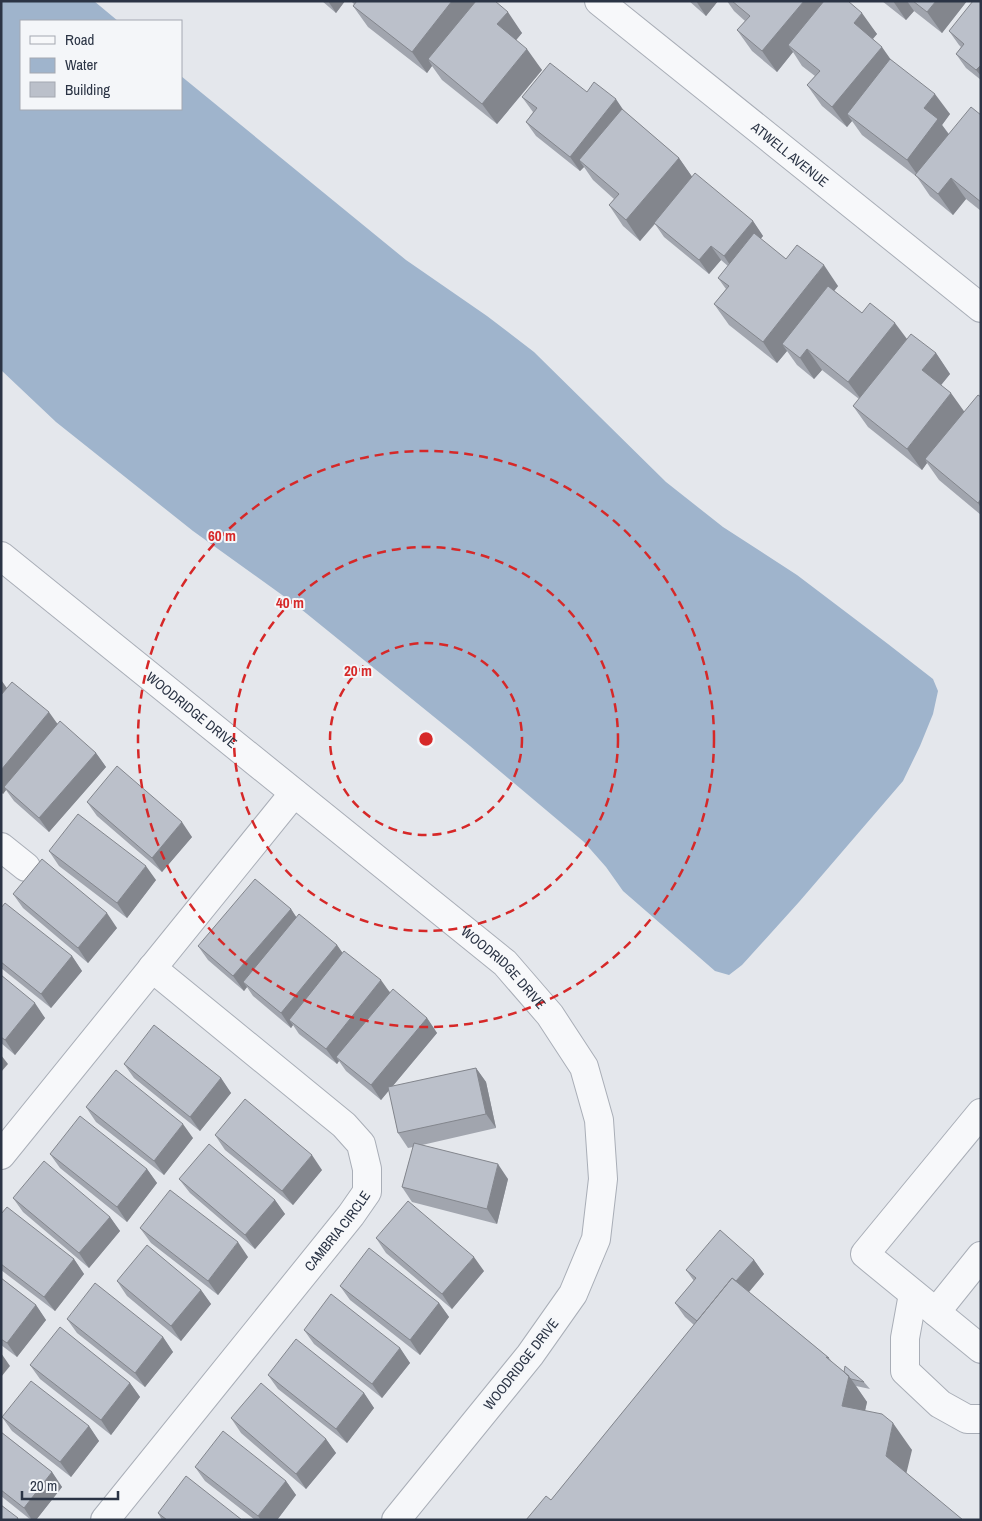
<svg xmlns="http://www.w3.org/2000/svg" width="982" height="1521" viewBox="0 0 982 1521" font-family="'Archivo Narrow',sans-serif">
  <rect width="100%" height="100%" fill="#e4e7ec"/>
  <path fill="#9fb4cc" d="M 1,1 L 94,1 L 118,21 L 21,21 L 21,109 L 181,109 L 181,76 L 406,260 L 487,316 L 534,352 L 666,482 L 723,527 L 797,575 L 888,644 L 933,679 L 938,691 L 933,714 L 920,746 L 903,781 L 799,902 L 742,965 L 729,975 L 715,971 L 623,891 L 606,867 L 584,842 L 470,746 L 296,605 L 193,531 L 56,422 L 1,370 Z"/>
  <g fill="none" stroke-linecap="round" stroke-linejoin="round">
    <g stroke="#a9aeb7" stroke-width="30">
      <g id="minor">
        <path id="s1" d="M 599,1 L 981,308"/>
        <path id="s2" d="M 1,556 L 505,963 L 550,1015 L 584,1067 L 599,1120 L 603,1179 L 596,1239 L 573,1294 L 530,1355 L 396,1520"/>
        <path d="M 1,847 L 26,867"/>
        <path d="M 981,1113 L 865,1254 L 981,1349"/>
        <path d="M 1,1155 L 294,793"/>
        <path d="M 913,1294 L 905,1338 L 905,1371 L 940,1404 L 967,1419 L 981,1419"/>
        <path d="M 936,1312 L 981,1256"/>
        <path id="s3" d="M 105,1520 L 351,1215 L 367,1192 L 367,1169 L 361,1144 L 344,1125 L 152,968"/>
      </g>
    </g>
    <use href="#minor" stroke="#f7f8fa" stroke-width="28"/>
  </g>
  <path fill="#a1a5ae" d="M 322,1 L 345,1 L 336,13 Z
    M 351,1 L 495,1 L 522,33 L 516,40 L 542,70 L 497,124 L 442,80 L 432,66 L 427,73 L 368,27 L 353,6 L 354,4 Z
    M 689,1 L 718,1 L 706,16 Z
    M 727,1 L 848,1 L 877,34 L 873,39 L 891,60 L 950,114 L 942,125 L 949,134 L 981,115 L 981,211 L 966,199 L 953,215 L 930,196 L 917,177 L 862,135 L 852,121 L 847,127 L 822,106 L 807,85 L 815,76 L 802,66 L 793,52 L 777,72 L 752,51 L 737,30 L 745,21 L 734,11 Z
    M 882,1 L 967,1 L 942,33 L 914,11 L 906,20 Z
    M 981,1 L 981,80 L 966,68 L 956,54 L 961,47 L 959,45 L 949,31 Z
    M 587,92 L 624,111 L 679,158 L 692,177 L 753,221 L 763,236 L 760,239 L 786,259 L 838,286 L 834,291 L 862,313 L 907,339 L 936,353 L 950,374 L 941,385 L 964,412 L 981,397 L 981,515 L 939,480 L 927,463 L 922,470 L 868,427 L 853,406 L 859,399 L 822,370 L 814,379 L 797,365 L 787,351 L 777,363 L 729,325 L 714,304 L 726,289 L 718,278 L 728,266 L 721,260 L 709,274 L 664,237 L 655,224 L 640,241 L 623,226 L 609,205 L 614,199 L 593,180 L 584,167 L 580,171 L 536,136 L 526,122 L 533,112 L 522,97 Z
    M 1,680 L 7,688 L 58,724 L 96,753 L 106,767 L 49,832 L 14,801 L 6,790 L 3,794 L 1,792 Z
    M 87,802 L 192,837 L 162,872 L 97,816 Z
    M 49,851 L 156,880 L 127,918 L 59,866 Z
    M 13,894 L 117,928 L 88,963 L 23,908 Z
    M 1,908 L 72,956 L 82,971 L 51,1008 L 1,968 Z
    M 291,909 L 296,918 L 337,945 L 342,953 L 390,992 L 427,1018 L 437,1033 L 392,1087 L 476,1068 L 486,1082 L 496,1128 L 422,1145 L 508,1179 L 497,1224 L 412,1202 L 402,1187 L 413,1147 L 408,1148 L 398,1133 L 389,1090 L 381,1100 L 346,1071 L 339,1061 L 337,1064 L 299,1034 L 293,1025 L 291,1028 L 253,996 L 247,987 L 244,991 L 208,960 L 198,946 Z
    M 1,975 L 45,1018 L 15,1055 L 1,1043 Z
    M 124,1064 L 221,1078 L 231,1093 L 200,1131 L 134,1078 Z
    M 86,1107 L 193,1138 L 164,1175 L 96,1122 Z
    M 215,1135 L 322,1170 L 293,1205 L 225,1150 Z
    M 50,1154 L 147,1169 L 157,1183 L 127,1222 L 60,1168 Z
    M 179,1179 L 275,1200 L 285,1214 L 255,1249 L 190,1193 Z
    M 13,1198 L 110,1217 L 120,1231 L 89,1268 L 23,1212 Z
    M 1,1214 L 74,1259 L 84,1274 L 55,1311 L 1,1270 Z
    M 140,1228 L 248,1257 L 218,1295 L 151,1243 Z
    M 376,1238 L 484,1271 L 452,1309 L 386,1253 Z
    M 754,1260 L 764,1274 L 749,1292 L 829,1358 L 833,1363 L 844,1372 L 864,1382 L 870,1389 L 856,1386 L 867,1402 L 865,1411 L 912,1450 L 551,1500 L 694,1325 L 685,1317 L 675,1303 L 694,1281 L 686,1270 Z
    M 1,1278 L 36,1305 L 46,1320 L 17,1357 L 1,1345 Z
    M 117,1281 L 201,1290 L 211,1304 L 181,1341 L 127,1296 Z
    M 340,1286 L 439,1303 L 449,1317 L 420,1355 L 350,1300 Z
    M 67,1319 L 163,1337 L 173,1352 L 145,1387 L 77,1333 Z
    M 304,1330 L 400,1348 L 410,1363 L 382,1398 L 314,1344 Z
    M 30,1365 L 130,1383 L 140,1397 L 111,1435 L 40,1379 Z
    M 268,1375 L 364,1393 L 374,1408 L 347,1443 L 278,1389 Z
    M 2,1417 L 89,1426 L 99,1441 L 71,1477 L 12,1431 Z
    M 231,1418 L 326,1439 L 336,1453 L 306,1489 L 241,1433 Z
    M 1,1432 L 52,1472 L 62,1487 L 36,1520 L 31,1520 L 1,1496 Z
    M 195,1467 L 286,1481 L 296,1495 L 277,1520 L 255,1520 L 205,1481 Z
    M 158,1513 L 242,1520 L 162,1520 Z"/>
  <path fill="#83868d" d="M 328,1 L 345,1 L 336,13 Z
    M 452,1 L 483,1 L 428,59 L 432,66 L 427,73 L 412,52 Z
    M 696,1 L 718,1 L 706,16 Z
    M 804,1 L 830,1 L 788,45 L 793,52 L 777,72 L 762,51 Z
    M 893,1 L 907,1 L 914,11 L 906,20 Z
    M 936,1 L 967,1 L 942,33 L 927,12 Z
    M 508,12 L 522,33 L 512,45 L 497,24 Z
    M 862,13 L 877,34 L 868,44 L 854,23 Z
    M 882,47 L 896,67 L 847,114 L 852,121 L 847,127 L 832,107 Z
    M 527,49 L 542,70 L 497,124 L 482,104 Z
    M 981,65 L 981,76 L 976,70 Z
    M 935,94 L 950,114 L 942,125 L 952,139 L 921,180 L 907,160 L 924,108 Z
    M 616,99 L 626,114 L 579,160 L 584,167 L 580,171 L 570,157 Z
    M 679,158 L 693,178 L 640,241 L 626,220 Z
    M 951,178 L 966,199 L 953,215 L 938,194 Z
    M 753,221 L 763,236 L 734,271 L 724,256 Z
    M 711,246 L 721,260 L 709,274 L 699,260 Z
    M 824,265 L 838,286 L 788,349 L 782,344 L 787,351 L 777,363 L 763,342 Z
    M 895,323 L 910,343 L 863,402 L 848,382 Z
    M 807,349 L 822,370 L 814,379 L 800,358 Z
    M 936,353 L 950,374 L 937,390 L 922,370 Z
    M 951,393 L 966,414 L 925,459 L 927,463 L 922,470 L 907,449 Z
    M 981,499 L 981,508 L 978,503 Z
    M 1,680 L 10,693 L 1,703 Z
    M 49,712 L 59,726 L 4,787 L 6,790 L 3,794 L 1,791 L 1,770 Z
    M 96,753 L 106,767 L 49,832 L 39,818 Z
    M 182,822 L 192,837 L 162,872 L 152,858 Z
    M 146,866 L 156,880 L 127,918 L 117,903 Z
    M 291,909 L 301,924 L 243,982 L 247,987 L 244,991 L 233,976 Z
    M 107,913 L 117,928 L 88,963 L 78,948 Z
    M 337,945 L 347,959 L 289,1020 L 293,1025 L 291,1028 L 281,1013 Z
    M 72,956 L 82,971 L 51,1008 L 41,994 Z
    M 381,980 L 391,994 L 336,1057 L 339,1061 L 337,1064 L 326,1049 Z
    M 35,1003 L 45,1018 L 15,1055 L 5,1040 Z
    M 427,1018 L 437,1033 L 381,1100 L 371,1085 Z
    M 1,1055 L 8,1064 L 1,1072 Z
    M 476,1068 L 486,1082 L 496,1128 L 486,1114 Z
    M 221,1078 L 231,1093 L 200,1131 L 190,1117 Z
    M 183,1124 L 193,1138 L 164,1175 L 154,1161 Z
    M 312,1155 L 322,1170 L 293,1205 L 282,1191 Z
    M 498,1164 L 508,1179 L 497,1224 L 487,1209 Z
    M 147,1169 L 157,1183 L 127,1222 L 117,1207 Z
    M 275,1200 L 285,1214 L 255,1249 L 245,1235 Z
    M 110,1217 L 120,1231 L 89,1268 L 79,1253 Z
    M 238,1242 L 248,1257 L 218,1295 L 208,1281 Z
    M 474,1257 L 484,1271 L 452,1309 L 442,1294 Z
    M 74,1259 L 84,1274 L 55,1311 L 44,1297 Z
    M 754,1260 L 764,1274 L 710,1338 L 700,1324 Z
    M 201,1290 L 211,1304 L 181,1341 L 171,1326 Z
    M 439,1303 L 449,1317 L 420,1355 L 410,1340 Z
    M 36,1305 L 46,1320 L 17,1357 L 7,1343 Z
    M 163,1337 L 173,1352 L 145,1387 L 135,1373 Z
    M 400,1348 L 410,1363 L 382,1398 L 372,1384 Z
    M 1,1353 L 10,1366 L 1,1377 Z
    M 849,1376 L 867,1402 L 860,1432 L 842,1406 Z
    M 130,1383 L 140,1397 L 111,1435 L 101,1420 Z
    M 364,1393 L 374,1408 L 347,1443 L 336,1429 Z
    M 893,1423 L 912,1450 L 904,1483 L 886,1456 Z
    M 89,1426 L 99,1441 L 71,1477 L 60,1462 Z
    M 326,1439 L 336,1453 L 306,1489 L 296,1474 Z
    M 52,1472 L 62,1487 L 36,1520 L 32,1520 L 24,1508 Z
    M 286,1481 L 296,1495 L 277,1520 L 261,1520 L 258,1516 Z"/>
  <path fill="#bbc0ca" stroke="#83868d" d="M 357,1 L 452,1 L 412,52 L 353,6 Z
    M 476,1 L 495,1 L 508,12 L 497,24 L 527,49 L 482,104 L 428,59 Z
    M 732,1 L 804,1 L 762,51 L 737,30 L 750,16 Z
    M 824,1 L 848,1 L 862,13 L 854,23 L 882,47 L 832,107 L 807,85 L 820,71 L 788,45 Z
    M 913,1 L 936,1 L 927,12 Z
    M 973,1 L 981,1 L 981,65 L 976,70 L 956,54 L 964,44 L 949,31 Z
    M 890,59 L 935,94 L 924,108 L 938,119 L 907,160 L 847,114 Z
    M 550,63 L 587,92 L 594,82 L 616,99 L 570,157 L 526,122 L 537,108 L 522,97 Z
    M 971,107 L 981,115 L 981,202 L 951,178 L 938,194 L 915,175 Z
    M 622,109 L 679,158 L 626,220 L 609,205 L 619,194 L 579,160 Z
    M 695,173 L 753,221 L 724,256 L 711,246 L 699,260 L 654,223 Z
    M 754,233 L 786,259 L 797,245 L 824,265 L 763,342 L 714,304 L 729,286 L 718,278 Z
    M 828,286 L 862,313 L 870,303 L 895,323 L 848,382 L 807,349 L 800,358 L 782,344 Z
    M 911,334 L 936,353 L 922,370 L 951,393 L 907,449 L 853,406 Z
    M 978,395 L 981,397 L 981,499 L 978,503 L 925,459 Z
    M 12,682 L 49,712 L 1,770 L 1,695 Z
    M 60,721 L 96,753 L 39,818 L 4,787 Z
    M 117,766 L 182,822 L 152,858 L 87,802 Z
    M 78,814 L 146,866 L 117,903 L 49,851 Z
    M 42,859 L 107,913 L 78,948 L 13,894 Z
    M 255,879 L 291,909 L 233,976 L 198,946 Z
    M 5,903 L 72,956 L 41,994 L 1,962 L 1,908 Z
    M 299,914 L 337,945 L 281,1013 L 243,982 Z
    M 344,951 L 381,980 L 326,1049 L 289,1020 Z
    M 1,975 L 35,1003 L 5,1040 L 1,1037 Z
    M 393,989 L 427,1018 L 371,1085 L 336,1057 Z
    M 154,1025 L 221,1078 L 190,1117 L 124,1064 Z
    M 476,1068 L 486,1114 L 398,1133 L 388,1087 Z
    M 116,1070 L 183,1124 L 154,1161 L 86,1107 Z
    M 245,1099 L 312,1155 L 282,1191 L 215,1135 Z
    M 80,1116 L 147,1169 L 117,1207 L 50,1154 Z
    M 414,1143 L 498,1164 L 487,1209 L 402,1187 Z
    M 209,1144 L 275,1200 L 245,1235 L 179,1179 Z
    M 44,1161 L 110,1217 L 79,1253 L 13,1198 Z
    M 170,1190 L 238,1242 L 208,1281 L 140,1228 Z
    M 408,1201 L 474,1257 L 442,1294 L 376,1238 Z
    M 7,1207 L 74,1259 L 44,1297 L 1,1264 L 1,1214 Z
    M 720,1230 L 754,1260 L 736,1281 L 732,1278 L 697,1321 L 675,1303 L 696,1278 L 686,1270 Z
    M 147,1245 L 201,1290 L 171,1326 L 117,1281 Z
    M 369,1248 L 439,1303 L 410,1340 L 340,1286 Z
    M 1,1278 L 36,1305 L 7,1343 L 1,1339 Z
    M 732,1278 L 829,1358 L 826,1357 L 849,1376 L 842,1406 L 882,1414 L 893,1423 L 886,1456 L 963,1520 L 526,1520 L 546,1496 L 551,1500 Z
    M 95,1283 L 163,1337 L 135,1373 L 67,1319 Z
    M 331,1294 L 400,1348 L 372,1384 L 304,1330 Z
    M 60,1327 L 130,1383 L 101,1420 L 30,1365 Z
    M 296,1339 L 364,1393 L 336,1429 L 268,1375 Z
    M 845,1366 L 864,1382 L 851,1379 L 844,1372 Z
    M 31,1381 L 89,1426 L 60,1462 L 2,1417 Z
    M 261,1383 L 326,1439 L 296,1474 L 231,1418 Z
    M 223,1431 L 286,1481 L 258,1516 L 195,1467 Z
    M 1,1432 L 52,1472 L 24,1508 L 1,1490 Z
    M 186,1476 L 242,1520 L 167,1520 L 158,1513 Z
    M 1,1505 L 18,1518 L 17,1520 L 1,1520 Z"/>
  <g fill="none" stroke="#d62828" stroke-width="2.5" stroke-dasharray="9 6">
    <circle cx="426" cy="739" r="96"/>
    <circle cx="426" cy="739" r="192"/>
    <circle cx="426" cy="739" r="288"/>
  </g>
  <g text-anchor="middle" stroke-width="4" stroke-linejoin="round" paint-order="stroke">
    <g font-size="14" fill="#2b3445" stroke="#f4f6f9">
      <text dy="5" stroke="none"><textPath href="#s1" startOffset="245">ATWELL AVENUE</textPath></text>
      <text dy="5" stroke="none"><textPath href="#s2" startOffset="245">WOODRIDGE DRIVE</textPath></text>
      <text dy="5" stroke="none"><textPath href="#s2" startOffset="650">WOODRIDGE DRIVE</textPath></text>
      <text dy="5" stroke="none"><textPath href="#s3" startOffset="371">CAMBRIA CIRCLE</textPath></text>
      <text transform="translate(521 1364) rotate(-52)" y="5">WOODRIDGE DRIVE</text>
    </g>
  </g>
  <circle cx="426" cy="739" r="8" fill="#d62828" stroke="#f4f6f9" stroke-width="2.5"/>
  <g font-size="15" text-anchor="middle" font-weight="bold" fill="#d62828" stroke="#f4f6f9" stroke-width="4" stroke-linejoin="round" paint-order="stroke">
    <text x="222" y="541">60 m</text>
    <text x="290" y="608">40 m</text>
    <text x="358" y="676">20 m</text>
  </g>
  <rect width="982" height="1521" fill="none" stroke="#2b3445" stroke-width="5"/>
  <rect x="20" y="20" width="162" height="90" fill="#f4f6f9" stroke="#a4a8b1"/>
  <rect x="30" y="36" width="25" height="8" fill="#f7f8fa" stroke="#a4a8b1"/>
  <text x="65" y="45" font-size="15" fill="#2b3445">Road</text>
  <rect x="30" y="58" width="25" height="15" fill="#9fb4cc" stroke="#a4a8b1"/>
  <text x="65" y="70" font-size="15" fill="#2b3445">Water</text>
  <rect x="30" y="82" width="25" height="15" fill="#bbc0ca" stroke="#a4a8b1"/>
  <text x="65" y="95" font-size="15" fill="#2b3445">Building</text>
  <path d="M22 1491v8h96v-8" fill="none" stroke="#2b3445" stroke-width="2.5"/>
  <text x="30" y="1491" font-size="15" fill="#2b3445" stroke="#f4f6f9" stroke-width="4" paint-order="stroke">20 m</text>
</svg>
